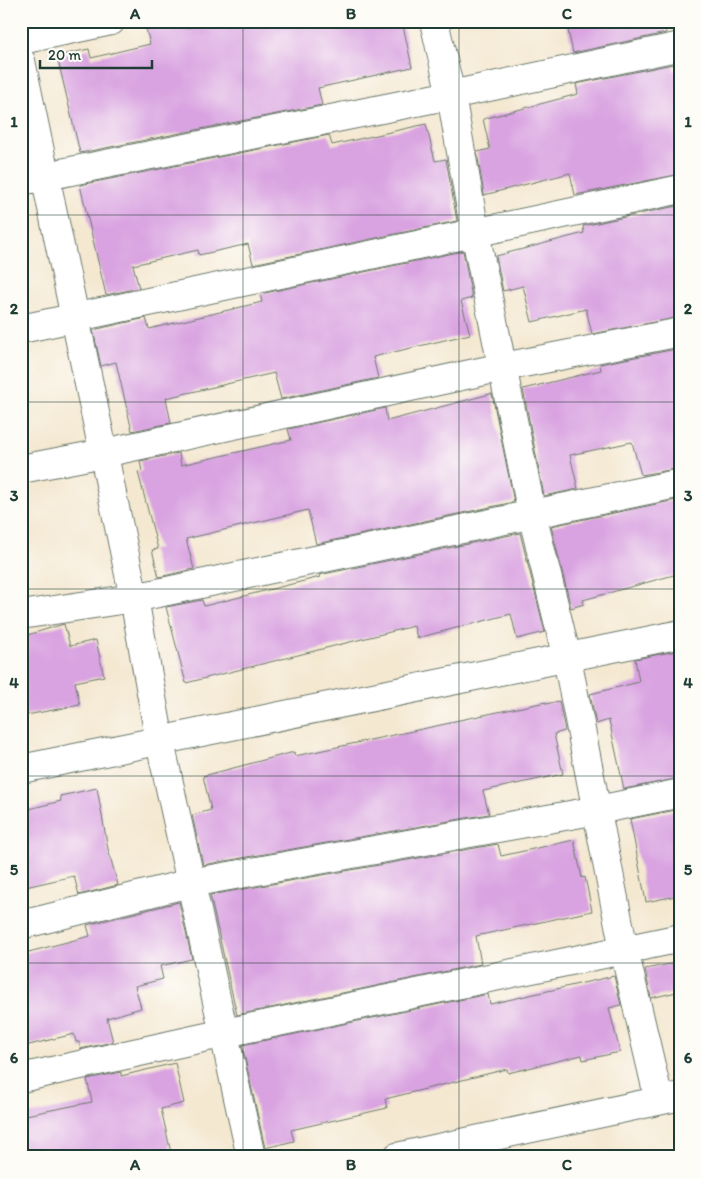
<svg xmlns="http://www.w3.org/2000/svg" width="702" height="1178" viewBox="0 0 702 1178" font-family="Itim,sans-serif">
  <rect width="100%" height="100%" fill="#fdfcf7"/>
  <filter id="ink" filterUnits="userSpaceOnUse"><feTurbulence type="fractalNoise" baseFrequency=".02" numOctaves="2"/><feDisplacementMap in="SourceGraphic" scale="10" xChannelSelector="R" yChannelSelector="G"/><feConvolveMatrix kernelMatrix="1 2 1 2 8 2 1 2 1" color-interpolation-filters="sRGB"/></filter>
  <filter id="wash" filterUnits="userSpaceOnUse"><feTurbulence type="fractalNoise" baseFrequency=".0096" numOctaves="4" result="noise"/><feDisplacementMap in="SourceGraphic" scale="20" xChannelSelector="R" yChannelSelector="G"/><feGaussianBlur stdDeviation="1.12" result="paint"/><feColorMatrix in="noise" values="0 0 0 0 0 0 0 0 0 0 0 0 0 0 0 0 0 1.4 0 .05"/><feComposite in="paint" operator="in"/></filter>
  <g filter="url(#wash)">
    <rect width="100%" height="100%" fill="#f4e8d1"/>
    <g id="blocks">
      <path fill="#d9a3e1" d="M 144,21 L 184,21 L 185,28 L 212,21 L 402,21 L 412,67 L 318,88 L 322,105 L 80,153 L 57,56 L 89,49 L 91,58 L 150,44 Z
        M 566,21 L 663,21 L 666,33 L 573,53 Z
        M 673,64 L 674,71 L 681,69 L 681,174 L 575,195 L 570,173 L 484,195 L 477,152 L 490,149 L 483,119 L 578,94 L 576,84 Z
        M 426,124 L 435,161 L 446,159 L 457,221 L 253,264 L 248,244 L 199,255 L 198,250 L 133,265 L 139,288 L 106,295 L 80,185 L 329,135 L 332,145 Z
        M 681,205 L 681,317 L 592,334 L 586,309 L 532,322 L 523,286 L 503,291 L 496,256 L 584,233 L 583,226 Z
        M 463,251 L 472,298 L 461,301 L 470,334 L 373,357 L 378,378 L 281,399 L 274,373 L 166,398 L 171,423 L 132,431 L 116,362 L 101,366 L 93,330 L 146,318 L 149,329 L 262,302 L 260,294 Z
        M 681,348 L 681,468 L 641,475 L 632,442 L 570,455 L 578,489 L 544,496 L 523,389 L 601,370 L 600,364 Z
        M 490,394 L 492,394 L 514,502 L 316,544 L 308,510 L 186,539 L 194,569 L 159,577 L 152,550 L 158,549 L 138,472 L 142,471 L 140,461 L 179,453 L 181,465 L 291,440 L 288,429 L 385,408 L 387,421 Z
        M 681,499 L 681,573 L 583,600 L 584,604 L 571,608 L 551,526 Z
        M 520,533 L 545,632 L 517,639 L 511,614 L 417,638 L 414,626 L 186,683 L 166,607 L 202,600 L 204,606 L 320,577 L 319,575 Z
        M 64,624 L 70,646 L 96,640 L 104,676 L 75,682 L 80,705 L 21,716 L 21,637 Z
        M 681,650 L 681,778 L 624,789 L 609,720 L 596,724 L 590,694 L 639,682 L 635,659 Z
        M 559,701 L 565,731 L 554,734 L 563,774 L 483,791 L 489,814 L 203,865 L 192,815 L 211,810 L 203,776 L 294,752 L 295,756 L 450,723 L 450,722 L 546,702 L 546,704 Z
        M 97,788 L 108,849 L 118,885 L 79,895 L 74,876 L 21,888 L 21,811 L 61,801 L 60,796 Z
        M 681,809 L 681,895 L 646,902 L 630,819 Z
        M 574,840 L 582,878 L 585,877 L 592,911 L 476,936 L 481,964 L 237,1015 L 210,895 L 498,844 L 501,856 Z
        M 179,902 L 192,959 L 160,966 L 163,979 L 135,986 L 141,1008 L 107,1018 L 113,1042 L 80,1049 L 79,1042 L 76,1042 L 74,1034 L 21,1047 L 21,954 L 90,936 L 87,925 Z
        M 681,962 L 681,991 L 651,998 L 645,969 Z
        M 614,976 L 621,1005 L 609,1008 L 620,1052 L 583,1060 L 582,1055 L 508,1073 L 507,1069 L 385,1099 L 387,1108 L 291,1130 L 294,1141 L 265,1148 L 242,1045 L 488,994 L 490,1004 Z
        M 175,1063 L 184,1103 L 161,1109 L 172,1157 L 21,1157 L 21,1116 L 92,1102 L 87,1079 L 121,1072 L 121,1076 Z"/>
    </g>
  </g>
  <g filter="url(#ink)">
    <use href="#blocks" fill-opacity="0" stroke="#6a796b" stroke-width="1"/>
    <g fill="none" stroke-linecap="round" stroke-linejoin="round">
      <g stroke="#6a796b" stroke-width="30">
        <path id="minor" d="M 434,21 L 451,95 L 475,232 L 532,514 L 567,658 L 624,950 L 659,1100
          M 21,40 L 111,21
          M 21,61 L 134,598 L 160,742 L 251,1157
          M 21,181 L 451,95 L 681,46
          M 21,329 L 681,189
          M 21,469 L 104,453 L 503,367 L 681,332
          M 21,615 L 134,598 L 681,483
          M 21,769 L 681,634
          M 21,925 L 190,883 L 598,810 L 681,793
          M 21,1078 L 225,1033 L 681,938
          M 397,1157 L 681,1096"/>
      </g>
      <use href="#minor" stroke="#fff" stroke-width="28"/>
    </g>
  </g>
  <path fill="none" stroke="#1f3d34" stroke-width="1" stroke-opacity="0.55" d="M 243,21 L 243,1157M 459,21 L 459,1157M 21,215 L 681,215M 21,402 L 681,402M 21,589 L 681,589M 21,776 L 681,776M 21,963 L 681,963"/>
  <rect width="702" height="1178" fill="none" stroke="#fdfcf7" stroke-width="55"/>
  <path d="M40 60v8h112v-8" fill="none" stroke="#1f3d34" stroke-width="2.5"/>
  <text x="48" y="60" font-size="15" fill="#1f3d34" stroke="#fdfcf7" stroke-width="4" paint-order="stroke">20 m</text>
  <rect x="28" y="28" width="646" height="1122" fill="none" stroke="#1f3d34" stroke-width="2"/>
  <g font-size="16" text-anchor="middle" font-weight="bold" fill="#1f3d34">
    <text x="135" y="19">A</text>
    <text x="351" y="19">B</text>
    <text x="567" y="19">C</text>
    <text x="14" y="127">1</text>
    <text x="688" y="127">1</text>
    <text x="14" y="314">2</text>
    <text x="688" y="314">2</text>
    <text x="14" y="501">3</text>
    <text x="688" y="501">3</text>
    <text x="14" y="688">4</text>
    <text x="688" y="688">4</text>
    <text x="14" y="875">5</text>
    <text x="688" y="875">5</text>
    <text x="14" y="1063">6</text>
    <text x="688" y="1063">6</text>
    <text x="135" y="1170">A</text>
    <text x="351" y="1170">B</text>
    <text x="567" y="1170">C</text>
  </g>
</svg>
